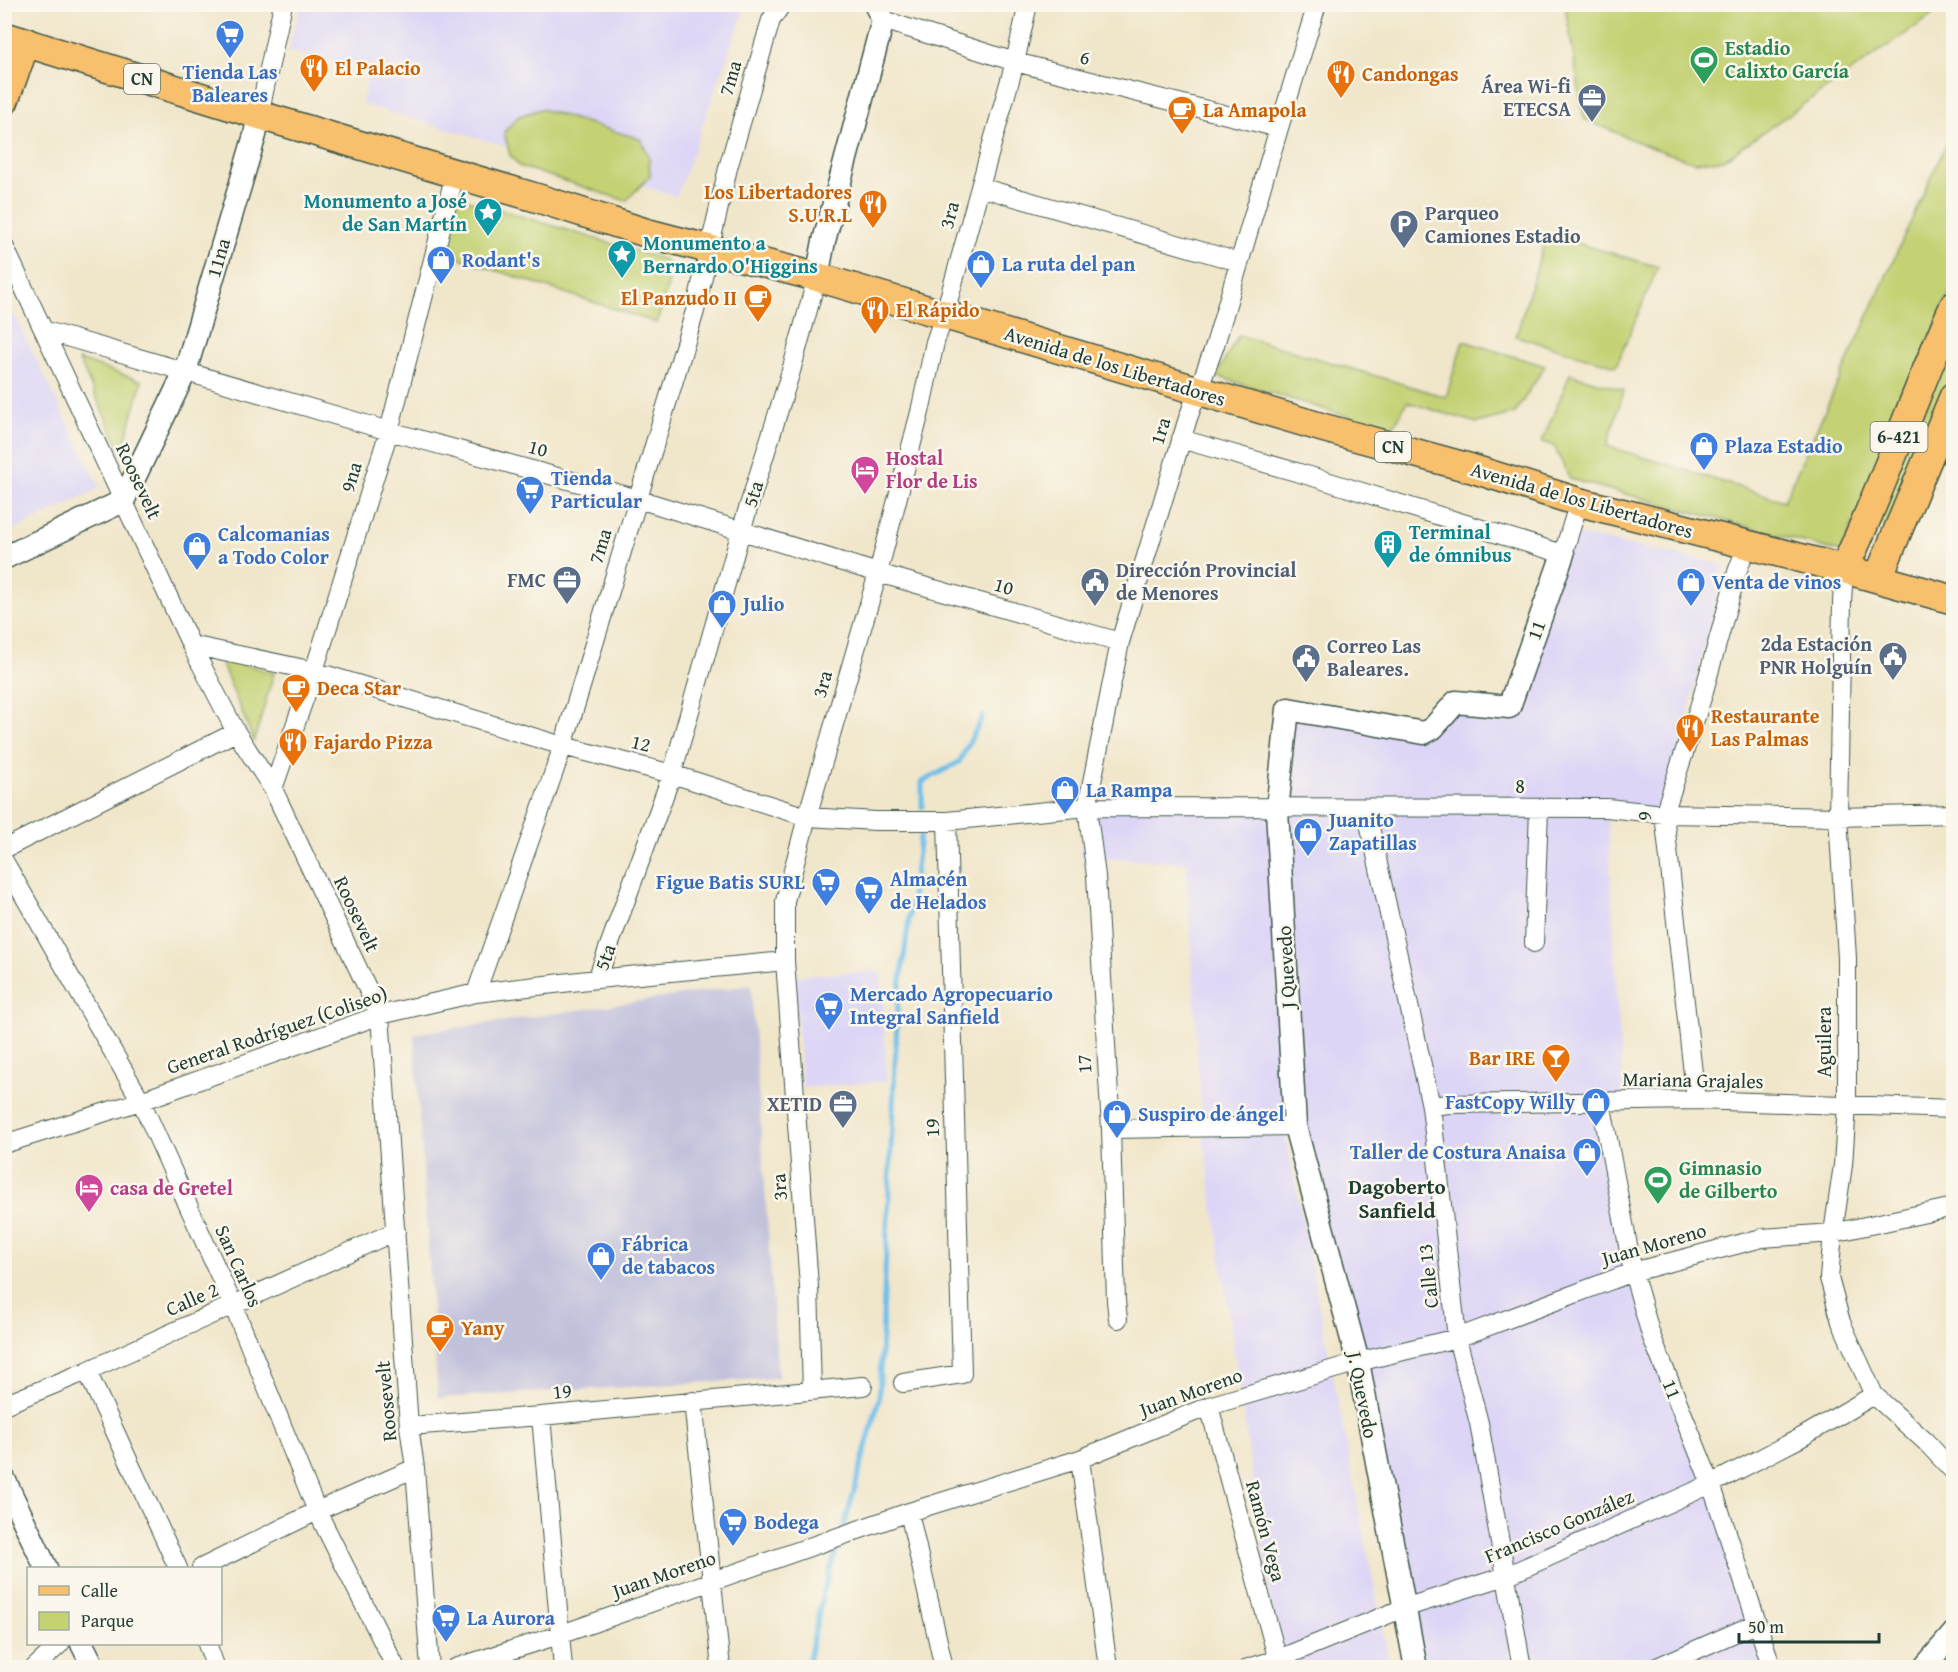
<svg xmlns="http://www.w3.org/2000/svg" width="1958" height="1672" viewBox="0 0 1958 1672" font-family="'Gentium Book Plus',serif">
  <rect width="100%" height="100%" fill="#fbf7ec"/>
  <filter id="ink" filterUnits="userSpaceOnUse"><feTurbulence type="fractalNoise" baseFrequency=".0167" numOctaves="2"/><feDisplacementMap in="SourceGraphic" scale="12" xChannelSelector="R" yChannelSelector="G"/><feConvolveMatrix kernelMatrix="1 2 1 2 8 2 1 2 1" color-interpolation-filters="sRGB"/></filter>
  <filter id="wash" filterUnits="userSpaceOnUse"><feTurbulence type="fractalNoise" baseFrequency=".008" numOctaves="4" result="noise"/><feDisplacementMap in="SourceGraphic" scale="24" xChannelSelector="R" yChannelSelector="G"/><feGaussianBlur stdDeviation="1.35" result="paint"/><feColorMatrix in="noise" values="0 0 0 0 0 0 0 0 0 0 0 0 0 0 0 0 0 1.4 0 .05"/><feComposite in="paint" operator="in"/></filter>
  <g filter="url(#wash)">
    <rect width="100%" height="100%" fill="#f0e6ca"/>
    <path fill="#ddd5f6" d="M 301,5 L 746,5 L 677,196 L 362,104 L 369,72 L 288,51 Z
      M 4,294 L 100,488 L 5,534 L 4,534 Z
      M 1571,533 L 1724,565 L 1664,814 L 1607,809 L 1623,1102 L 1602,1102 L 1633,1272 L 1772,1667 L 1416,1667 L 1295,1126 L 1277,810 L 1288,709 L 1425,732 L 1456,702 L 1507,707 Z
      M 1087,807 L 1268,808 L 1284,1126 L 1390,1667 L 1280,1667 L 1202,1127 L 1186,863 L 1080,856 Z
      M 881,971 L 887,1081 L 802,1088 L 794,976 Z"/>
    <path fill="#c2c1dc" d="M 751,985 L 778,1378 L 438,1398 L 414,1034 Z"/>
    <path fill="#c4d274" stroke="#728854" stroke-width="1.5" d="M 1565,5 L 1565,4 L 1947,5 L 1723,160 L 1694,162 L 1650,147 L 1584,119 Z
      M 541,109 L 640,139 L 649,156 L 650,176 L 626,201 L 519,166 L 510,155 L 504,132 L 519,116 Z
      M 1953,129 L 1953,285 L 1841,552 L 1570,479 L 1554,446 L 1542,442 L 1570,374 L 1624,390 L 1607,446 L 1784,501 Z
      M 448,194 L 666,260 L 671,274 L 657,323 L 431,249 Z
      M 1547,234 L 1658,267 L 1616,366 L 1516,336 Z
      M 1239,335 L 1446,397 L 1463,341 L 1545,366 L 1515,413 L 1477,423 L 1407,402 L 1392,430 L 1216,376 Z
      M 1953,353 L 1953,377 L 1889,523 L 1878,526 L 1874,515 L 1947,359 Z
      M 79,360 L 142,381 L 122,453 Z
      M 219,657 L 274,673 L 254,741 Z"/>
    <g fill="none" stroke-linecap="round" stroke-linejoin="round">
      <path stroke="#6dbee9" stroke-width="5" d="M 922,807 L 922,782 L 959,762 L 983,716
        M 843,1531 L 879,1399 L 898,1002 L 920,837
        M 807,1668 L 823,1593 L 839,1542"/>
    </g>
  </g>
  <g filter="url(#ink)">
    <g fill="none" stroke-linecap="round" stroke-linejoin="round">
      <g stroke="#3e564a" stroke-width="20">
        <path id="minor" d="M 883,20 L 1015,62 L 1279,128
          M 259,115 L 283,4
          M 980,187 L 1239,262
          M 4,246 L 191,645 L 236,732 L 273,789 L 380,1015 L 409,1426 L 415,1468 L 430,1668
          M 46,331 L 389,431 L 638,499 L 878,573 L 1120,642
          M 1181,439 L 1310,476 L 1563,554 L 1579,502
          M 1844,569 L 1842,602 L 1838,817 L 1847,958 L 1847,1105 L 1843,1165 L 1833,1233 L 1829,1278 L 1841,1322 L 1874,1395 L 1926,1442 L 1954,1472
          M 191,645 L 314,671 L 563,746 L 672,774 L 807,817 L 876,821 L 947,821 L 1087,807 L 1607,808 L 1664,814 L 1838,817 L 1954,814
          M 273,789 L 314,671 L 389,431 L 455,174
          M 1366,809 L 1431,1106 L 1457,1338 L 1479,1423 L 1522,1668
          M 4,849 L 236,732
          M 4,861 L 141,1101 L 233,1305 L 317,1511 L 396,1668
          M 1534,943 L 1539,809
          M 597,979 L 672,774 L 741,531 L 791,371 L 817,277
          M 476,993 L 563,746 L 695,311 L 728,168 L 771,20 L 782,4
          M 1696,1100 L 1664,814 L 1702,698 L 1737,572 L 1747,545
          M 1601,1102 L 1633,1272 L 1651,1335 L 1711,1484 L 1772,1668
          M 1431,1106 L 1449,1104 L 1696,1100 L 1954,1109
          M 1111,1129 L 1295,1126
          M 4,1144 L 141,1101 L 380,1015 L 476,993 L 597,979 L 785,961
          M 1118,1319 L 1116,1301 L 1111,1129 L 1096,876 L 1087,807 L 1120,642 L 1188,418 L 1215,345 L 1279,128 L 1317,4
          M 87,1371 L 178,1568
          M 903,1383 L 962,1374 L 947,821
          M 812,1391 L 809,1286 L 785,961 L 785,901 L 807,817 L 878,573 L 920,412 L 935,342 L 944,316 L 1015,62 L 1028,4
          M 693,1401 L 721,1668
          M 4,1405 L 87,1371 L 396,1231
          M 1209,1406 L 1280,1668
          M 541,1416 L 563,1668
          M 409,1426 L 541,1416 L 863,1386
          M 1080,1459 L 1108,1668
          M 909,1512 L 944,1668
          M 201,1568 L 317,1511 L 415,1468
          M 207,1644 L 216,1668
          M 34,1668 L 60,1644
          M 455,1668 L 559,1635 L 909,1512 L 1080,1459 L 1209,1406 L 1358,1362 L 1457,1338 L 1633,1272 L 1762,1238 L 1833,1233 L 1954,1207
          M 1248,1668 L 1278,1659 L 1404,1608 L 1506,1576 L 1711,1484 L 1802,1437 L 1874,1395
          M 1655,1668 L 1757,1623"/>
      </g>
      <g stroke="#3e564a" stroke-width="25">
        <path id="tertiary" d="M 817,277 L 824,241 L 883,20 L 875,4
          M 4,558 L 123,501 L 185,372 L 255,135 L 259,115
          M 4,1479 L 46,1568
          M 82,1644 L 94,1668
          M 1416,1668 L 1358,1362 L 1295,1126 L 1277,810 L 1288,709 L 1424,733 L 1433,728 L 1456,702 L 1509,707 L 1563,554
          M 1924,1668 L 1954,1633"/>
      </g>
      <g stroke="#3e564a" stroke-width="31">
        <path id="primary" d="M 4,36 L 259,115 L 537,198 L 647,233 L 817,277 L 1324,428 L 1470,468 L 1579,502 L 1844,569 L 1954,600
          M 4,101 L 26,42
          M 1844,569 C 1885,483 1915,392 1954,306
          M 1878,578 L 1954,396"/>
      </g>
      <use href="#minor" stroke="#fff" stroke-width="18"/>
      <use href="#tertiary" stroke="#fff" stroke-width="22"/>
      <use href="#primary" stroke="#f8bf6c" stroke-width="28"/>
    </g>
  </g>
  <defs>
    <g id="supermarket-pin" transform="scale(1.5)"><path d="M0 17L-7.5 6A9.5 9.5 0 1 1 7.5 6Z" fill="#3f7fe0" stroke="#fbf7ec"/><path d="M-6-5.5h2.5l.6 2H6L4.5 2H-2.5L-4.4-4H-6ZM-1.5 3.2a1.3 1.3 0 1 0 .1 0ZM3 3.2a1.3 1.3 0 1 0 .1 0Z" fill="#fff"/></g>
    <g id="stadium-pin" transform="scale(1.5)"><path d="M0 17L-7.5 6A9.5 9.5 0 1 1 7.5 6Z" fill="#2e9e5b" stroke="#fbf7ec"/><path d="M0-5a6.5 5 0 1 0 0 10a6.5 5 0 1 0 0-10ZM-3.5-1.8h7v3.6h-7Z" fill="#fff"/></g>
    <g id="restaurant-pin" transform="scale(1.5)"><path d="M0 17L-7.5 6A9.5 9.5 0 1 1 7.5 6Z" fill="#e8710a" stroke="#fbf7ec"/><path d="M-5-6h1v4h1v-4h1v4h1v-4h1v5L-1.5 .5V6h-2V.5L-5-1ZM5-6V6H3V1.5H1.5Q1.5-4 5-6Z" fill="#fff"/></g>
    <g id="office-pin" transform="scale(1.5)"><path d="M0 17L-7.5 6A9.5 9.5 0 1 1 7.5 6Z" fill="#5c6f8a" stroke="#fbf7ec"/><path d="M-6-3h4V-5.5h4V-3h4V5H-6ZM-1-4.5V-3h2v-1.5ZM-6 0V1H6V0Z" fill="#fff"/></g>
    <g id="cafe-pin" transform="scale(1.5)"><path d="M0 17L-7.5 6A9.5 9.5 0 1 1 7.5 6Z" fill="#e8710a" stroke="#fbf7ec"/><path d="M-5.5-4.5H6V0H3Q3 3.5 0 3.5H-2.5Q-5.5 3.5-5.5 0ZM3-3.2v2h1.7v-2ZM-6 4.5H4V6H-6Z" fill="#fff"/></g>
    <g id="sight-pin" transform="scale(1.5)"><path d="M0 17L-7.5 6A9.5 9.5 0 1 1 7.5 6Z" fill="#0f9aa8" stroke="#fbf7ec"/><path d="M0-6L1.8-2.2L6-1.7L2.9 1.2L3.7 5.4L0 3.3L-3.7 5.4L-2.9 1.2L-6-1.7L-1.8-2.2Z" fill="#fff"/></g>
    <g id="parking-pin" transform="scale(1.5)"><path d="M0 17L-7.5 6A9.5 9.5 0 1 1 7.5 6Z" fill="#5c6f8a" stroke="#fbf7ec"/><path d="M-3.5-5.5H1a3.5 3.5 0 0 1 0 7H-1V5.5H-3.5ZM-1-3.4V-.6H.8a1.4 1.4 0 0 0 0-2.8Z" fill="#fff"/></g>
    <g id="shop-pin" transform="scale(1.5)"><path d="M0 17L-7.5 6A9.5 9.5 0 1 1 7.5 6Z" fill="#3f7fe0" stroke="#fbf7ec"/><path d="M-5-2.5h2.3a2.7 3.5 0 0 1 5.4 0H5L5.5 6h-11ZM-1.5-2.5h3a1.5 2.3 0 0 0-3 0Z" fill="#fff"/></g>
    <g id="hotel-pin" transform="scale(1.5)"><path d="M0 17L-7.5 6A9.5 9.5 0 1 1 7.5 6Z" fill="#d1479c" stroke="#fbf7ec"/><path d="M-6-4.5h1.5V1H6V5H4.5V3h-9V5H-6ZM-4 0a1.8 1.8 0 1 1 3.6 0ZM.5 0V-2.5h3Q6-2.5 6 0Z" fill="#fff"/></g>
    <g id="building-pin" transform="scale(1.5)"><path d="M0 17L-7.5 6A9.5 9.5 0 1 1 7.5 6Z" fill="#0f9aa8" stroke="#fbf7ec"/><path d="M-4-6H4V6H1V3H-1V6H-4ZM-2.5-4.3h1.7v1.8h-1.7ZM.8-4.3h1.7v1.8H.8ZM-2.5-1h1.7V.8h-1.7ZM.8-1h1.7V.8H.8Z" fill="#fff"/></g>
    <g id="civic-pin" transform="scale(1.5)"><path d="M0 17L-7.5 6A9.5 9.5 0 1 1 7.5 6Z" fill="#5c6f8a" stroke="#fbf7ec"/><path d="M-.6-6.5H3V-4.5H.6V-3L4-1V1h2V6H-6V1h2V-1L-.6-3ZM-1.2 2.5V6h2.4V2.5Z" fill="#fff"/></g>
    <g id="bar-pin" transform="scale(1.5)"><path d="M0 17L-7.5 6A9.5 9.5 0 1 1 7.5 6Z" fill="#e8710a" stroke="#fbf7ec"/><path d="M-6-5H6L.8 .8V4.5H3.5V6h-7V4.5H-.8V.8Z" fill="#fff"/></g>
  </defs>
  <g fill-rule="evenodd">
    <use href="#supermarket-pin" x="230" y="34"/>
    <use href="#stadium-pin" x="1704" y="60"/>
    <use href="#restaurant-pin" x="314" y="68"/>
    <use href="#restaurant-pin" x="1341" y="74"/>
    <use href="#office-pin" x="1592" y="98"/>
    <use href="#cafe-pin" x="1182" y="110"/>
    <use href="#restaurant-pin" x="873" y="204"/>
    <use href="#sight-pin" x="488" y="212"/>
    <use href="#parking-pin" x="1404" y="224"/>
    <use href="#sight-pin" x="622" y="254"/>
    <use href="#shop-pin" x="441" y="260"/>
    <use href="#shop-pin" x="981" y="264"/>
    <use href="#cafe-pin" x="758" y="298"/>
    <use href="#restaurant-pin" x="875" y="310"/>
    <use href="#shop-pin" x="1704" y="446"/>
    <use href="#hotel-pin" x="865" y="470"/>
    <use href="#supermarket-pin" x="530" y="490"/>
    <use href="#building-pin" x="1388" y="544"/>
    <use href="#shop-pin" x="197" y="546"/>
    <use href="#office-pin" x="567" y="580"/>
    <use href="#civic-pin" x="1095" y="582"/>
    <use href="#shop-pin" x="1691" y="582"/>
    <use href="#shop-pin" x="722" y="604"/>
    <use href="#civic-pin" x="1893" y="656"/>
    <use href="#civic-pin" x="1306" y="658"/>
    <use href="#cafe-pin" x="296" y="688"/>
    <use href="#restaurant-pin" x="1690" y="728"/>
    <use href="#restaurant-pin" x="293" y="742"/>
    <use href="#shop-pin" x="1065" y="790"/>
    <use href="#shop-pin" x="1308" y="832"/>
    <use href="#supermarket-pin" x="826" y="882"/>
    <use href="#supermarket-pin" x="869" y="890"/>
    <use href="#supermarket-pin" x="829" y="1006"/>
    <use href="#bar-pin" x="1556" y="1058"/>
    <use href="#shop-pin" x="1596" y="1102"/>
    <use href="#office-pin" x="843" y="1104"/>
    <use href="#shop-pin" x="1117" y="1114"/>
    <use href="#shop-pin" x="1587" y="1152"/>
    <use href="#stadium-pin" x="1658" y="1180"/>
    <use href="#hotel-pin" x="89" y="1188"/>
    <use href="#shop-pin" x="601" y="1256"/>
    <use href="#cafe-pin" x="440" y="1328"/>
    <use href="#supermarket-pin" x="733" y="1522"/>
    <use href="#supermarket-pin" x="446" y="1618"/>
  </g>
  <g text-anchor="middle" stroke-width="5" stroke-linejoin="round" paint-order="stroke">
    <g fill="#fbf7ec" stroke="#61756b" stroke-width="1.5">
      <rect x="124" y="64" width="36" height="30" rx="4.5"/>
      <rect x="1870.5" y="422" width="57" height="30" rx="4.5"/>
      <rect x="1375" y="432" width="36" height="30" rx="4.5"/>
    </g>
    <g font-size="18" font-weight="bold" fill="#1f3d34">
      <text x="142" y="85">CN</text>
      <text x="1899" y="443">6-421</text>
      <text x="1393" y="453">CN</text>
    </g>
    <g font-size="20" font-weight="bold" fill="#27864d" stroke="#fbf7ec" text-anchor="start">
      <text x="1725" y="55">Estadio<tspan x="1725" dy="23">Calixto García</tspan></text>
      <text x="1679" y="1175">Gimnasio<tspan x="1679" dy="23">de Gilberto</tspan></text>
    </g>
    <g font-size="20" fill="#1f3d34" stroke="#fbf7ec">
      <text transform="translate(1085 57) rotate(14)" y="7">6</text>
      <text transform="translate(730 78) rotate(-74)" y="7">7ma</text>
      <text transform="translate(949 215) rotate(-75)" y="7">3ra</text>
      <text transform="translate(218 258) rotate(-74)" y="7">11na</text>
      <text transform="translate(1115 366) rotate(17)" y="7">Avenida de los Libertadores</text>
      <text transform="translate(1160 431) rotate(-73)" y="7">1ra</text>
      <text transform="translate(538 448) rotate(15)" y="7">10</text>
      <text transform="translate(351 477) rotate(-73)" y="7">9na</text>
      <text transform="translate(139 481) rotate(65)" y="7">Roosevelt</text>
      <text transform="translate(753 494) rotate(-73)" y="7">5ta</text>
      <text transform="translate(1582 500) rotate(16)" y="7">Avenida de los Libertadores</text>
      <text transform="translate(600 546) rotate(-73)" y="7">7ma</text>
      <text transform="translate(1004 586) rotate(16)" y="7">10</text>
      <text transform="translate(1536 630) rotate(-70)" y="7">11</text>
      <text transform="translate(822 684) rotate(-74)" y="7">3ra</text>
      <text transform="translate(641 743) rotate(14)" y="7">12</text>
      <text x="1520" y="793">8</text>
      <text transform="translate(1644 816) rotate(-87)" y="7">9</text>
      <text transform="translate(357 914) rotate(65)" y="7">Roosevelt</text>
      <text transform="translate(605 957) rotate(-70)" y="7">5ta</text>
      <text transform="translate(1286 967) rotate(-93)" y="7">J Quevedo</text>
      <text transform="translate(277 1030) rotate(-19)" y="7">General Rodríguez (Coliseo)</text>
      <text transform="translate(1824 1042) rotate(-90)" y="7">Aguilera</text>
      <text transform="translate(1084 1064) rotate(-93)" y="7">17</text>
      <text transform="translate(1693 1080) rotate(1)" y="7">Mariana Grajales</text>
      <text transform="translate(932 1128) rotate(-92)" y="7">19</text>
      <text transform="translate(779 1187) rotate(-94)" y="7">3ra</text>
      <text transform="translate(1654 1244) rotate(-16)" y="7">Juan Moreno</text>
      <text transform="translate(239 1266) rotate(66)" y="7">San Carlos</text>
      <text transform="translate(1428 1276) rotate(-96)" y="7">Calle 13</text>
      <text transform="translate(192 1299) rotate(-24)" y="7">Calle 2</text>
      <text transform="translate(1672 1389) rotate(68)" y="7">11</text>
      <text transform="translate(562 1391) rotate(-6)" y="7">19</text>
      <text transform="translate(1191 1392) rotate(-20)" y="7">Juan Moreno</text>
      <text transform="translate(1363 1395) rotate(79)" y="7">J. Quevedo</text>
      <text transform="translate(386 1401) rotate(-95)" y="7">Roosevelt</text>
      <text transform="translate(1559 1526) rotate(-23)" y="7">Francisco González</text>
      <text transform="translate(1266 1531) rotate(75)" y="7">Ramón Vega</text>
      <text transform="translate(664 1574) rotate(-19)" y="7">Juan Moreno</text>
    </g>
    <g font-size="20" font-weight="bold" fill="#c56008" stroke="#fbf7ec" text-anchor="start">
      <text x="335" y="75">El Palacio</text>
      <text x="1362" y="81">Candongas</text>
      <text x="1203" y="117">La Amapola</text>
      <text x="852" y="199" text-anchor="end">Los Libertadores<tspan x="852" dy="23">S.U.R.L</tspan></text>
      <text x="737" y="305" text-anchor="end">El Panzudo II</text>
      <text x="896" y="317">El Rápido</text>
      <text x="317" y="695">Deca Star</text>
      <text x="1711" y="723">Restaurante<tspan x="1711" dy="23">Las Palmas</tspan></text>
      <text x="314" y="749">Fajardo Pizza</text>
      <text x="1535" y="1065" text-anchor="end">Bar IRE</text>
      <text x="461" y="1335">Yany</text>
    </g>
    <g font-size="20" font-weight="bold" fill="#366cbe" stroke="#fbf7ec" text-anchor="start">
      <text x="230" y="79" text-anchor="middle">Tienda Las<tspan x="230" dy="23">Baleares</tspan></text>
      <text x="462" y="267">Rodant's</text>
      <text x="1002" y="271">La ruta del pan</text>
      <text x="1725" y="453">Plaza Estadio</text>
      <text x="551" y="485">Tienda<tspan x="551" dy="23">Particular</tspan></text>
      <text x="218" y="541">Calcomanias<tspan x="218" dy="23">a Todo Color</tspan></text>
      <text x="1712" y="589">Venta de vinos</text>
      <text x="743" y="611">Julio</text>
      <text x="1086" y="797">La Rampa</text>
      <text x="1329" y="827">Juanito<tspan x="1329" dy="23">Zapatillas</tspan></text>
      <text x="890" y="886">Almacén<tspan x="890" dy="23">de Helados</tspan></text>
      <text x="805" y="889" text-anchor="end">Figue Batis SURL</text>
      <text x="850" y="1001">Mercado Agropecuario<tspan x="850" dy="23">Integral Sanfield</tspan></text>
      <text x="1575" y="1109" text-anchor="end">FastCopy Willy</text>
      <text x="1138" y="1121">Suspiro de ángel</text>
      <text x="1566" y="1159" text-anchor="end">Taller de Costura Anaisa</text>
      <text x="622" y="1251">Fábrica<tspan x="622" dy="23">de tabacos</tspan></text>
      <text x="754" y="1529">Bodega</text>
      <text x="467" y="1625">La Aurora</text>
    </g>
    <g font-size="20" font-weight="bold" fill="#4e5e75" stroke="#fbf7ec" text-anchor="end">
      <text x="1571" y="93">Área Wi-fi<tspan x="1571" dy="23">ETECSA</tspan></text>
      <text x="1425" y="220" text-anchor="start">Parqueo<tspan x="1425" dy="23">Camiones Estadio</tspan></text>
      <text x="1116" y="577" text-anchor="start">Dirección Provincial<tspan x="1116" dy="23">de Menores</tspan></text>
      <text x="546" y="587">FMC</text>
      <text x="1872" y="651">2da Estación<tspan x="1872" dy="23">PNR Holguín</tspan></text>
      <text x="1327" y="653" text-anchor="start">Correo Las<tspan x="1327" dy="23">Baleares.</tspan></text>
      <text x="822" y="1111">XETID</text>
    </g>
    <g font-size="20" font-weight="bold" fill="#0d838f" stroke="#fbf7ec" text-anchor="start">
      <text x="467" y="208" text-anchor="end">Monumento a José<tspan x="467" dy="23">de San Martín</tspan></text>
      <text x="643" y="250">Monumento a<tspan x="643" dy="23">Bernardo O'Higgins</tspan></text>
      <text x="1409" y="539">Terminal<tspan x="1409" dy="23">de ómnibus</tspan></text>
    </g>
    <g font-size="20" font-weight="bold" fill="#b23c85" stroke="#fbf7ec" text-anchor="start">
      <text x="886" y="465">Hostal<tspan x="886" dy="23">Flor de Lis</tspan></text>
      <text x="110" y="1195">casa de Gretel</text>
    </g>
    <g font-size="21" font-weight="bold" fill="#1f3d34" stroke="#fbf7ec">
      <text x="1397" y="1194">Dagoberto<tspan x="1397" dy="24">Sanfield</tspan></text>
    </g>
  </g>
  <rect width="1958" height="1672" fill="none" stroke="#fbf7ec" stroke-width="24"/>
  <rect x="27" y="1567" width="195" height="78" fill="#fbf7ec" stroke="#a3ada2" stroke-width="1.5"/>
  <rect x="39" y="1586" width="30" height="9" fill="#f8bf6c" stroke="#a3ada2" stroke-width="1.5"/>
  <text x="81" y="1597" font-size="18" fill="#1f3d34">Calle</text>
  <rect x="39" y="1612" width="30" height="18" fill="#c4d274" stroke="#a3ada2" stroke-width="1.5"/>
  <text x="81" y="1627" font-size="18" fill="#1f3d34">Parque</text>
  <path d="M1739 1633v9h140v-9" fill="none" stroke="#1f3d34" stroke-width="3"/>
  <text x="1748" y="1633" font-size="18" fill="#1f3d34" stroke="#fbf7ec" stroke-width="4.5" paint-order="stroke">50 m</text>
</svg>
